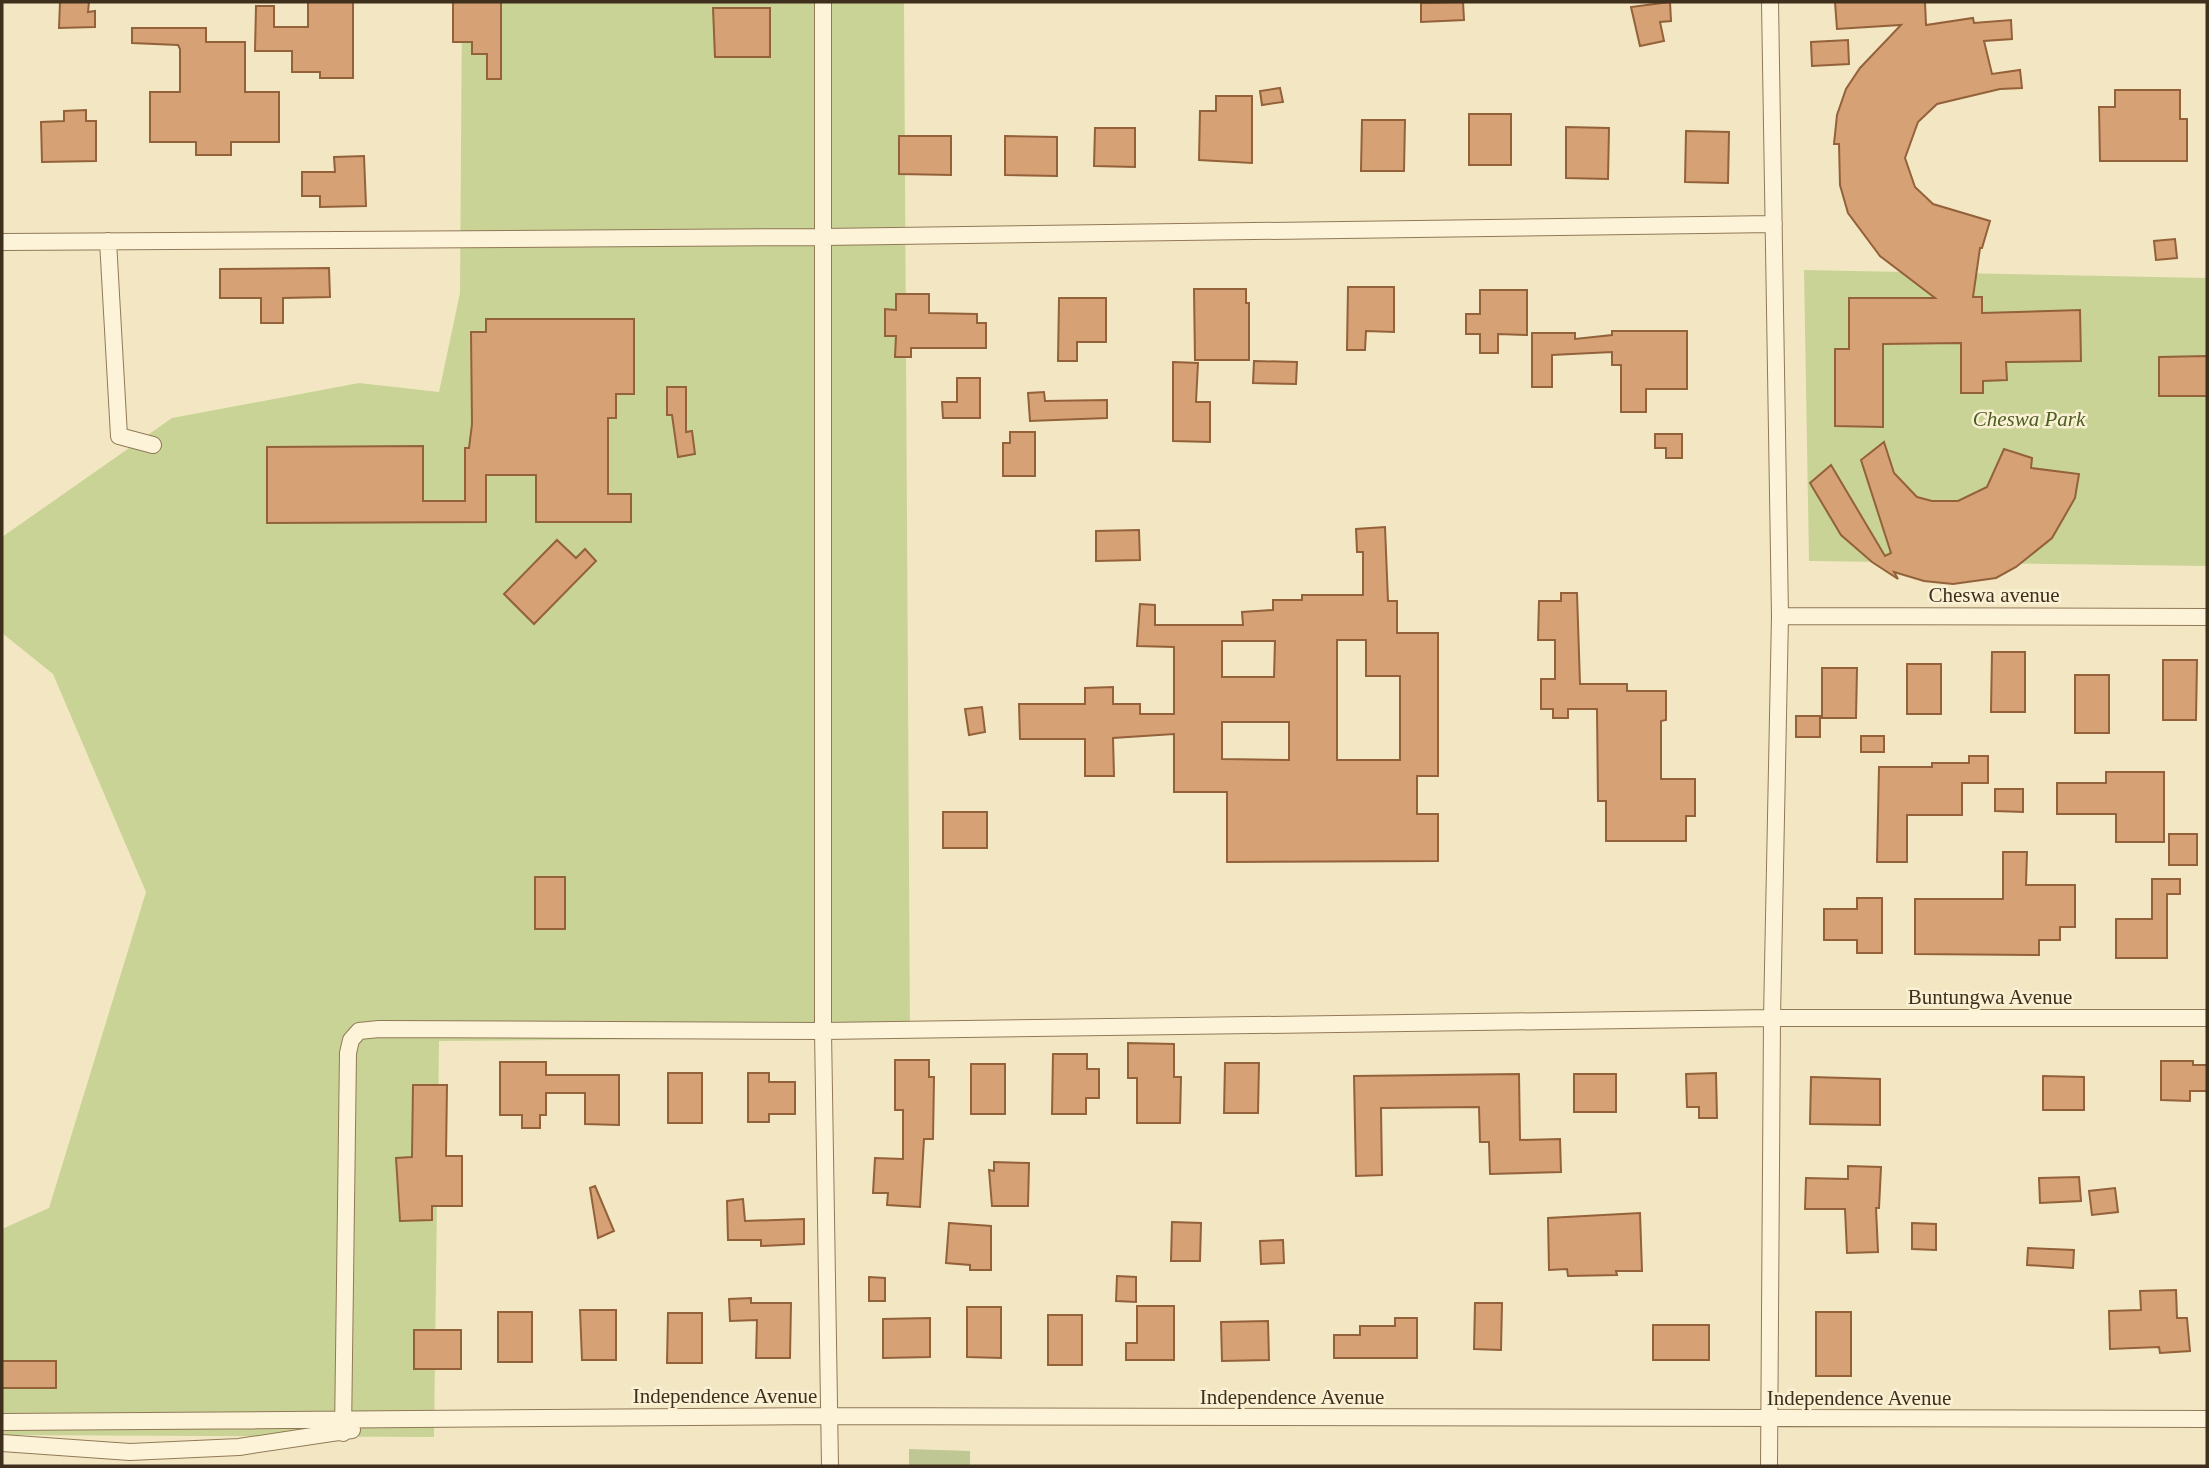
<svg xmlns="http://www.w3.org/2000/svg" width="2209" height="1468" viewBox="0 0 2209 1468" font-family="'Times New Roman',serif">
  <rect width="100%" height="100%" fill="#f3e7c3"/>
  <path fill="#c9d396" d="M 462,2 L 904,2 L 910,1037 L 439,1041 L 434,1437 L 2,1435 L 2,1229 L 49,1208 L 146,892 L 53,674 L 2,633 L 2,537 L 172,418 L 359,383 L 439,392 L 460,293 Z
    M 1804,270 L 2207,278 L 2207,566 L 1809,561 Z"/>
  <path fill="#bfc795" d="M 909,1449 L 970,1451 L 970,1466 L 909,1466 Z"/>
  <path fill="#d6a275" stroke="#93613a" stroke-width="2" fill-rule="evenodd" d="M 60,2 L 89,2 L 88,12 L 95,11 L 95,27 L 59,28 Z
    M 308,2 L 353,2 L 353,78 L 320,78 L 320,72 L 292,72 L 292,51 L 255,51 L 256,6 L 274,6 L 274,27 L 308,27 Z
    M 453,2 L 501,2 L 501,79 L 487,79 L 487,54 L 472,54 L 472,42 L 453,42 Z
    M 1463,2 L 1464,20 L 1421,22 L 1421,3 Z
    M 1670,2 L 1671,21 L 1660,22 L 1664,41 L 1640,46 L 1631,7 Z
    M 1835,2 L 1925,2 L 1926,25 L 1973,18 L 1974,23 L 2011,20 L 2012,39 L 1984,41 L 1992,74 L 2020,70 L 2022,88 L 2000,89 L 1937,104 L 1918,122 L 1905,158 L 1915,187 L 1933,204 L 1990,221 L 1982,248 L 1980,248 L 1973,297 L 1982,297 L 1982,313 L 2080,310 L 2081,361 L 2006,362 L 2007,380 L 1983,381 L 1983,393 L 1961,393 L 1961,343 L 1883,344 L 1883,427 L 1835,426 L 1835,349 L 1849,349 L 1849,298 L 1935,298 L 1880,256 L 1848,213 L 1840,185 L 1839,144 L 1834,144 L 1837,115 L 1846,89 L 1860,68 L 1901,25 L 1837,29 Z
    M 713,8 L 770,8 L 770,57 L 715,57 Z
    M 132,28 L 206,28 L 206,42 L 245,42 L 245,92 L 279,92 L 279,142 L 231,142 L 231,155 L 196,155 L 196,142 L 150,142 L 150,92 L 180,92 L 180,49 L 178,45 L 132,43 Z
    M 1848,40 L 1849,64 L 1812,66 L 1811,42 Z
    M 1280,88 L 1283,102 L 1262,105 L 1260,91 Z
    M 2115,90 L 2180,90 L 2180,119 L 2187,119 L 2187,161 L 2100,161 L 2099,107 L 2115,107 Z
    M 1216,96 L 1252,96 L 1252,163 L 1199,160 L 1200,111 L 1216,111 Z
    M 86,110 L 86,121 L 96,121 L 96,161 L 42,162 L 41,122 L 64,121 L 64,111 Z
    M 1469,114 L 1511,114 L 1511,165 L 1469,165 Z
    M 1362,120 L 1405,120 L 1404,171 L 1361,171 Z
    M 1566,127 L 1609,128 L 1608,179 L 1566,178 Z
    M 1095,128 L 1135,128 L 1135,167 L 1094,166 Z
    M 1686,131 L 1729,132 L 1728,183 L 1685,182 Z
    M 899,136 L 951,136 L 951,175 L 899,174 Z
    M 1005,136 L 1057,137 L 1057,176 L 1005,175 Z
    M 364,156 L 366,206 L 320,207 L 320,196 L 302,196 L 302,172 L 335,172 L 334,157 Z
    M 2175,239 L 2177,258 L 2156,260 L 2154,241 Z
    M 329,268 L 330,297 L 283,298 L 283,323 L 261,323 L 261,298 L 220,298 L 220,269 Z
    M 1348,287 L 1394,287 L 1394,332 L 1366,331 L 1365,350 L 1347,350 Z
    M 1194,289 L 1246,289 L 1246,303 L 1249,303 L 1249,360 L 1195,360 Z
    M 1480,290 L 1527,290 L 1527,335 L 1498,334 L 1498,353 L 1480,353 L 1480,334 L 1466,334 L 1466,314 L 1480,314 Z
    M 896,294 L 929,294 L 929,313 L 977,314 L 977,323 L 986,323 L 986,348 L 911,348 L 911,357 L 895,357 L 896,336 L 885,336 L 885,309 L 896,310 Z
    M 1059,298 L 1106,298 L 1106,342 L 1077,342 L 1077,361 L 1058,361 Z
    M 486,319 L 634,319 L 634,394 L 616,394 L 616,418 L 608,418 L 608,494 L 631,494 L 631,522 L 536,522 L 536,475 L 486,475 L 486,522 L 267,523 L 267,447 L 423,446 L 423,501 L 465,501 L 465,448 L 469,448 L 472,424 L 471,332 L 486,332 Z
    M 1612,331 L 1687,331 L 1687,389 L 1646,389 L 1646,412 L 1621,412 L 1621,365 L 1612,365 L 1612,352 L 1552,355 L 1552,387 L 1532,387 L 1532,333 L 1575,333 L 1575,339 L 1612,335 Z
    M 2207,356 L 2207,396 L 2159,396 L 2159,357 Z
    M 1254,361 L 1297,362 L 1296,384 L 1253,383 Z
    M 1173,362 L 1198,363 L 1196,402 L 1210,402 L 1210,442 L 1173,441 Z
    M 957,378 L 980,378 L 980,418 L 943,418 L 942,402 L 957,402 Z
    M 667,387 L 686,387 L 686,432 L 692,431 L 695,454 L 678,457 L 672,415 L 667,415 Z
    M 1044,392 L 1045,401 L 1107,400 L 1107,418 L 1030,421 L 1028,393 Z
    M 1010,432 L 1035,432 L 1035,476 L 1003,476 L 1003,443 L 1010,443 Z
    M 1655,434 L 1682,434 L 1682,458 L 1666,458 L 1666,448 L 1655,448 Z
    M 1884,442 L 1894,473 L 1917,497 L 1932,501 L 1958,501 L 1987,487 L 2004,449 L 2032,458 L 2031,468 L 2079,474 L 2075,498 L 2052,538 L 2016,567 L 1996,578 L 1953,584 L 1924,581 L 1894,572 L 1898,579 L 1872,562 L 1841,535 L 1810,483 L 1831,465 L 1885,556 L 1891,553 L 1861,460 Z
    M 1385,527 L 1388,601 L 1397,601 L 1397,633 L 1438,633 L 1438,776 L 1417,776 L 1417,814 L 1438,814 L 1438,861 L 1227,862 L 1227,792 L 1174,792 L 1174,734 L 1113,738 L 1114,776 L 1085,776 L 1085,739 L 1020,739 L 1019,704 L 1085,704 L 1085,688 L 1113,687 L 1113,704 L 1140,704 L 1140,714 L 1174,714 L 1174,647 L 1137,646 L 1140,604 L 1155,605 L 1155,625 L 1243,625 L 1242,612 L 1273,610 L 1273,600 L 1302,600 L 1302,595 L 1363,595 L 1363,552 L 1357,552 L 1356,529 ZM 1337,640 L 1366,640 L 1366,676 L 1400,676 L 1400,760 L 1337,760 ZM 1222,641 L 1275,641 L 1274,677 L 1222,677 ZM 1222,722 L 1289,722 L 1289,760 L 1222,759 Z
    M 1139,530 L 1140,560 L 1096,561 L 1096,531 Z
    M 557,540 L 576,558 L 585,549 L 596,561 L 534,624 L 504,594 Z
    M 1561,593 L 1577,593 L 1580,684 L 1627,684 L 1627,691 L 1666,691 L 1666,720 L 1661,721 L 1661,779 L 1695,779 L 1695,816 L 1686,816 L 1686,841 L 1606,841 L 1606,801 L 1598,801 L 1597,709 L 1568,709 L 1568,718 L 1553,718 L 1553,709 L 1541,709 L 1541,679 L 1555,679 L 1555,640 L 1538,640 L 1539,601 L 1561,601 Z
    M 1992,652 L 2025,652 L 2025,712 L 1991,712 Z
    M 2163,660 L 2197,660 L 2196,720 L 2163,720 Z
    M 1907,664 L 1941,664 L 1941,714 L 1907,714 Z
    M 1822,668 L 1857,668 L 1856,718 L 1822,718 Z
    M 2075,675 L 2109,675 L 2109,733 L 2075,733 Z
    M 982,707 L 985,732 L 969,735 L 965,709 Z
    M 1796,716 L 1820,716 L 1820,737 L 1796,737 Z
    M 1861,736 L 1884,736 L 1884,752 L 1861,752 Z
    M 1969,756 L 1988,756 L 1988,783 L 1962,783 L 1962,815 L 1907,815 L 1907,862 L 1877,862 L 1879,767 L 1932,767 L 1932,763 L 1969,763 Z
    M 2106,772 L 2164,772 L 2164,842 L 2116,842 L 2116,814 L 2057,814 L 2057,783 L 2106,783 Z
    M 1995,789 L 2023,789 L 2023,812 L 1995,811 Z
    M 943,812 L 987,812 L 987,848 L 943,848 Z
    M 2169,834 L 2197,834 L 2197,865 L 2169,865 Z
    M 2003,852 L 2027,852 L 2026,885 L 2075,885 L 2075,927 L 2060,927 L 2060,940 L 2039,940 L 2039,955 L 1915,954 L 1915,899 L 2003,899 Z
    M 535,877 L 565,877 L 565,929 L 535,929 Z
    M 2152,879 L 2180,879 L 2180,894 L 2167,894 L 2167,958 L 2116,958 L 2116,919 L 2152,919 Z
    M 1857,898 L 1882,898 L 1882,953 L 1857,953 L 1857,940 L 1824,940 L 1824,909 L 1857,909 Z
    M 1128,1043 L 1174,1044 L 1174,1077 L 1181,1077 L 1180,1123 L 1137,1123 L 1137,1078 L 1128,1078 Z
    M 1053,1054 L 1087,1054 L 1087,1069 L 1099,1069 L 1099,1098 L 1086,1098 L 1086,1114 L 1052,1114 Z
    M 895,1060 L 929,1060 L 929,1077 L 934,1077 L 933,1139 L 924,1139 L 920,1207 L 887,1205 L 888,1193 L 873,1193 L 875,1158 L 903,1159 L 903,1110 L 895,1110 Z
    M 2161,1061 L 2193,1061 L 2193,1065 L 2207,1065 L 2207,1091 L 2190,1091 L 2190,1101 L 2161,1100 Z
    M 500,1062 L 546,1062 L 546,1075 L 619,1075 L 619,1125 L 585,1124 L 585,1093 L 546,1093 L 546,1115 L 540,1115 L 540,1128 L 522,1128 L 522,1115 L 500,1115 Z
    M 1225,1063 L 1259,1063 L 1258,1113 L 1224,1113 Z
    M 971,1064 L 1005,1064 L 1005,1114 L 971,1114 Z
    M 668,1073 L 702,1073 L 702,1123 L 668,1123 Z
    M 748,1073 L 769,1073 L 769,1082 L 795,1082 L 795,1114 L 769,1114 L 769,1122 L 748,1122 Z
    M 1716,1073 L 1717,1118 L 1699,1118 L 1699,1107 L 1687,1107 L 1686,1074 Z
    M 1519,1074 L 1520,1140 L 1560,1139 L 1561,1172 L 1490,1174 L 1489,1142 L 1480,1142 L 1479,1107 L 1381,1108 L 1382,1175 L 1356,1176 L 1354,1076 Z
    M 1574,1074 L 1616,1074 L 1616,1112 L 1574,1112 Z
    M 2043,1076 L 2084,1077 L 2084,1110 L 2043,1110 Z
    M 1811,1077 L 1880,1079 L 1880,1125 L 1810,1124 Z
    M 413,1085 L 447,1085 L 446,1156 L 462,1156 L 462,1206 L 432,1206 L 432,1220 L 400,1221 L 396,1158 L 412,1157 Z
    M 994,1162 L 1029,1163 L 1028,1206 L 992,1206 L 989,1170 L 994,1171 Z
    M 1848,1166 L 1881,1167 L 1879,1208 L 1876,1208 L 1878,1252 L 1847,1253 L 1845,1209 L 1805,1209 L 1806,1178 L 1848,1179 Z
    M 2079,1177 L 2081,1201 L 2040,1203 L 2039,1178 Z
    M 595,1186 L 614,1231 L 598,1238 L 590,1188 Z
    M 2115,1188 L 2118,1212 L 2092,1215 L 2089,1191 Z
    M 743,1199 L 745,1221 L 804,1219 L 804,1244 L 761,1246 L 761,1240 L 728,1240 L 727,1201 Z
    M 1640,1213 L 1642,1271 L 1616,1271 L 1617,1275 L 1568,1276 L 1567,1269 L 1549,1270 L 1548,1218 Z
    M 1172,1222 L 1201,1223 L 1200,1261 L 1171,1261 Z
    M 949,1223 L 991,1226 L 991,1270 L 970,1270 L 970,1265 L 946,1263 Z
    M 1912,1223 L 1936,1224 L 1936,1250 L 1912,1249 Z
    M 1283,1240 L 1284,1263 L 1261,1264 L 1260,1241 Z
    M 2028,1248 L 2074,1250 L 2073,1268 L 2027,1265 Z
    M 1117,1276 L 1136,1277 L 1136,1302 L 1116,1301 Z
    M 869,1277 L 885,1278 L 885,1301 L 869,1301 Z
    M 2176,1290 L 2177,1318 L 2187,1318 L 2190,1351 L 2160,1353 L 2159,1347 L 2110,1349 L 2109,1311 L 2141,1310 L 2140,1291 Z
    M 751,1298 L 751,1303 L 791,1303 L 790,1358 L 756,1358 L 757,1320 L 730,1321 L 729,1299 Z
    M 1475,1303 L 1502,1303 L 1501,1350 L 1474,1349 Z
    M 1137,1306 L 1174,1306 L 1174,1360 L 1126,1360 L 1126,1343 L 1137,1343 Z
    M 967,1307 L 1001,1307 L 1001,1358 L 967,1357 Z
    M 580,1310 L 616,1310 L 616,1360 L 582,1360 Z
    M 498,1312 L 532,1312 L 532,1362 L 498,1362 Z
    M 1816,1312 L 1851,1312 L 1851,1376 L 1816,1376 Z
    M 668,1313 L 702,1313 L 702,1363 L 667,1363 Z
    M 1048,1315 L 1082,1315 L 1082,1365 L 1048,1365 Z
    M 930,1318 L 930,1357 L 883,1358 L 883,1319 Z
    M 1395,1318 L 1417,1318 L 1417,1358 L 1334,1358 L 1334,1335 L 1360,1335 L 1360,1326 L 1395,1326 Z
    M 1268,1321 L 1269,1360 L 1222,1361 L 1221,1322 Z
    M 1653,1325 L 1709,1325 L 1709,1360 L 1653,1360 Z
    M 414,1330 L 461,1330 L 461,1369 L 414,1369 Z
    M 2,1361 L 56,1361 L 56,1388 L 2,1388 Z"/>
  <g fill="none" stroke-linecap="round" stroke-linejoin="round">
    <g stroke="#917957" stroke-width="18">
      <path id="minor" d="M 823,2 L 823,1031 L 830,1466
        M 108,241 L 119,436 L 153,445
        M 2,242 L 823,237 L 1774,224
        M 1780,616 L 2207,617
        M 2,1422 L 830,1416 L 2207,1419
        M 343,1433 L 348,1053 L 351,1040 L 359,1031 L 379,1029 L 823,1031 L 1772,1018 L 2207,1018
        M 2,1443 L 130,1452 L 239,1447 L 352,1430
        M 1769,1466 L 1772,1018 L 1780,616 L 1770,2"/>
    </g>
    <use href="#minor" stroke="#fdf3d8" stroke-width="16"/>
  </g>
  <g text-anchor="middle" stroke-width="5" stroke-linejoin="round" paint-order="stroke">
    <g font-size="21" font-style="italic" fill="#4c5e21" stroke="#faf1d4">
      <text x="2029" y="426">Cheswa Park</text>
    </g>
    <g font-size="21" fill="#3f2f1d" stroke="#faf1d4">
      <text x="1994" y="602">Cheswa avenue</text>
      <text x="1990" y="1004">Buntungwa Avenue</text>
      <text x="725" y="1403">Independence Avenue</text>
      <text x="1292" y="1404">Independence Avenue</text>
      <text x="1859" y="1405">Independence Avenue</text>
    </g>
  </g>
  <rect width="2209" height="1468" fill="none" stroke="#3f2f1d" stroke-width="7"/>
</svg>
